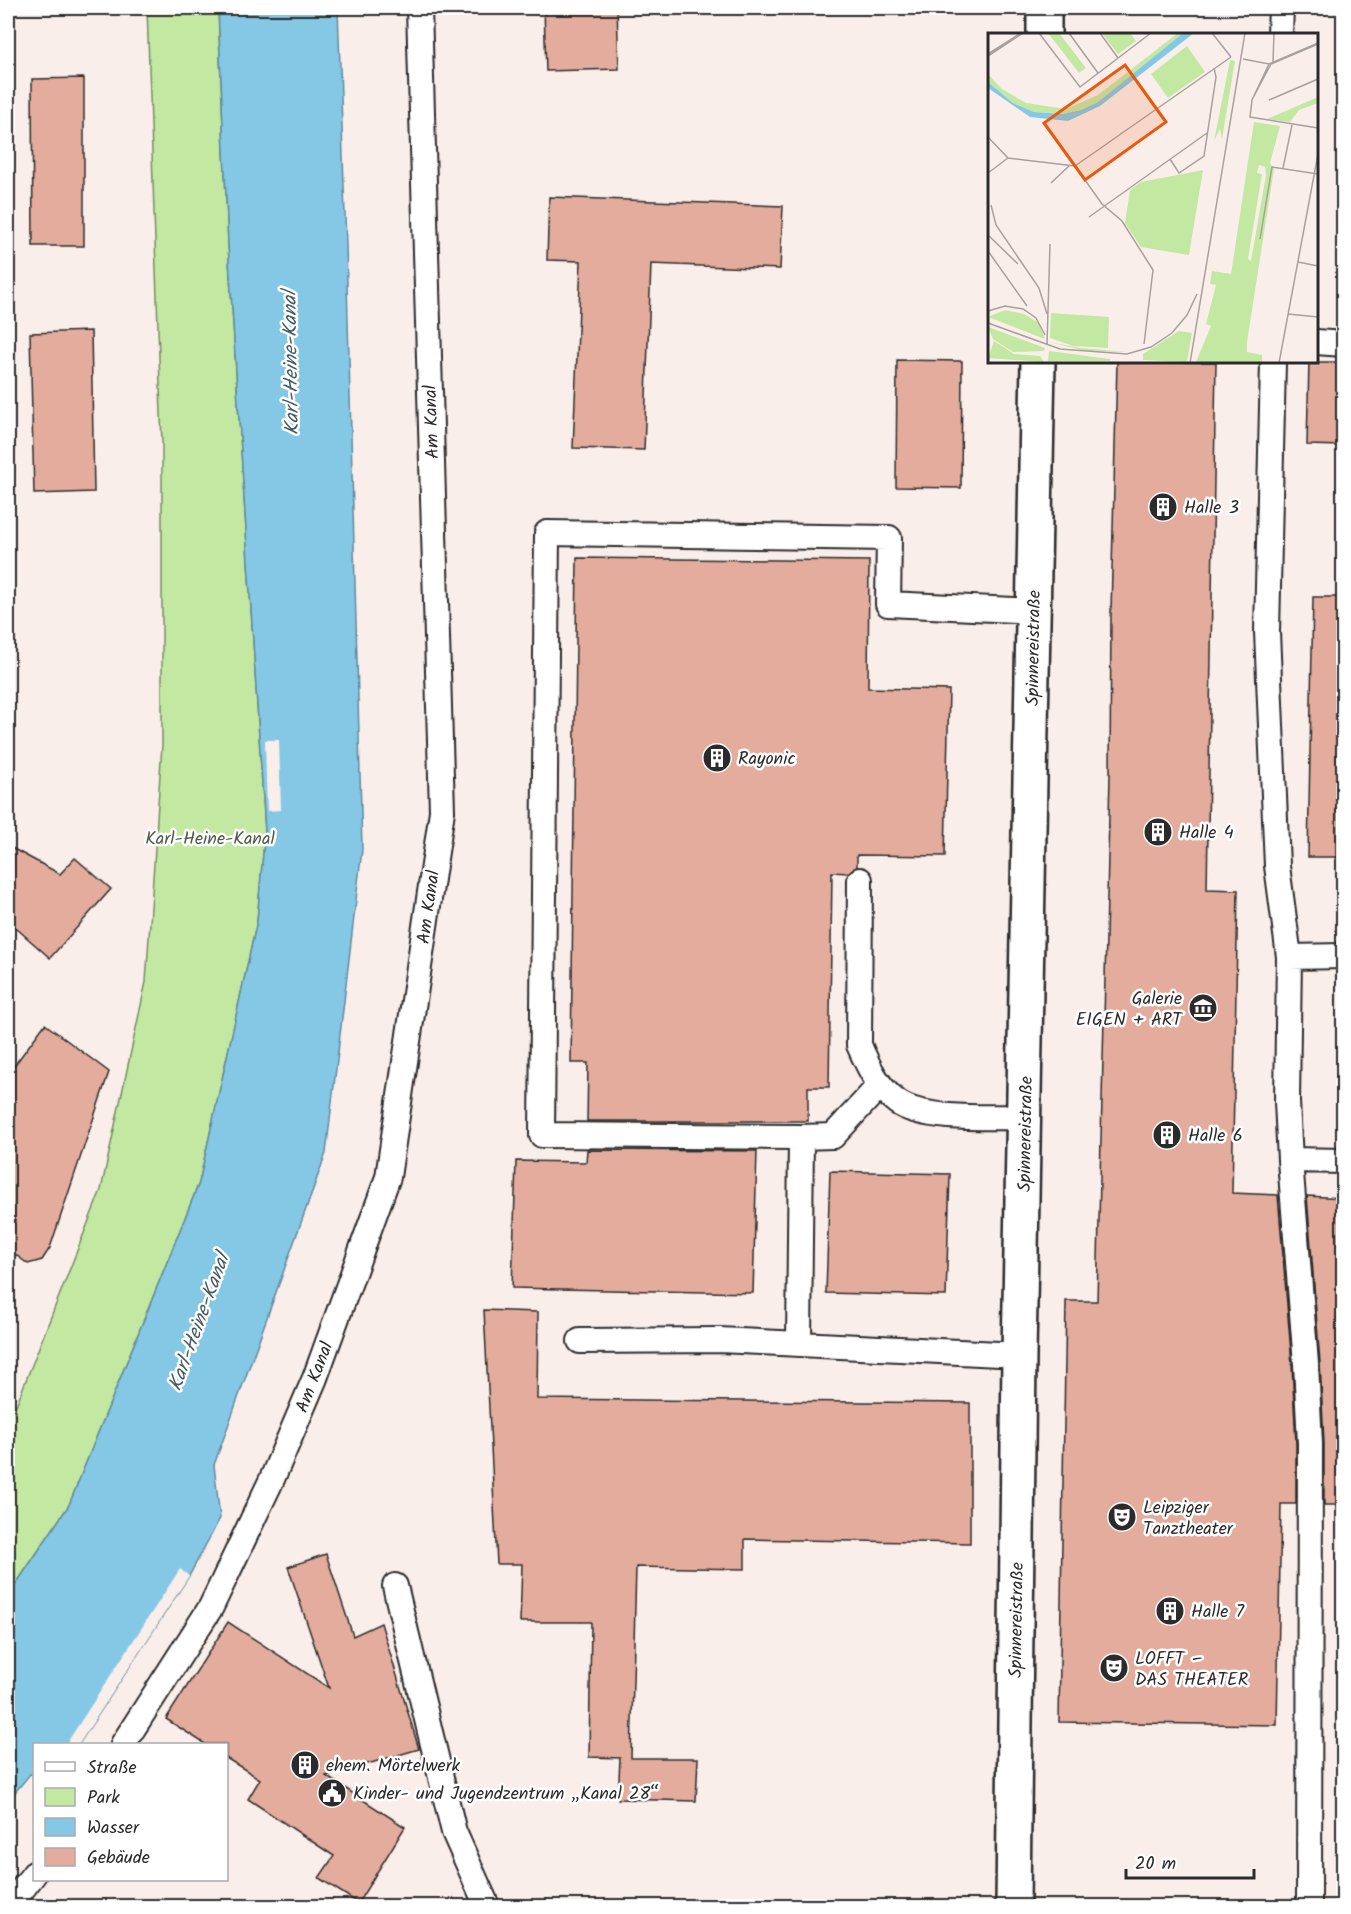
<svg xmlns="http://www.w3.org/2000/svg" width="1351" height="1914" viewBox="0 0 1351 1914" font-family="Kalam,sans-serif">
  <rect width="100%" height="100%" fill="#faeeeb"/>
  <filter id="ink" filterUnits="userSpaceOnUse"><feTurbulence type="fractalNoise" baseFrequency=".0167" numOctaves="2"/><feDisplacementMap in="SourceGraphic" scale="12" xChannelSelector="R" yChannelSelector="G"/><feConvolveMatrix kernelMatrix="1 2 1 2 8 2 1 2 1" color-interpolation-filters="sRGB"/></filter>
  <g filter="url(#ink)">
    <path fill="#c3e8a2" stroke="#778a66" stroke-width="1.5" d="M 147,8 L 218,8 L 228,244 L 265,831 L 257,921 L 199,1183 L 69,1505 L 8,1596 L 8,1418 L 17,1403 L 101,1190 L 146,982 L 162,745 L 162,443 Z"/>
    <path fill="#85c8e6" stroke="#61899b" stroke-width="1.5" d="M 218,8 L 338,8 L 346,245 L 362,849 L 326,1153 L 214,1465 L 220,1518 L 189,1576 L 79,1744 L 34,1744 L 34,1775 L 30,1774 L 8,1801 L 8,1596 L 69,1505 L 199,1183 L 257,921 L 265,831 L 228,244 Z"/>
    <path fill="#faeeeb" d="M 265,740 L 279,740 L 281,810 L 267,811 Z
      M 180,1569 L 189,1576 L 79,1744 L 66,1744 Z"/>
    <path fill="#e4ac9c" stroke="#2b2b2b" stroke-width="1.5" d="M 544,8 L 617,8 L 619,69 L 546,71 Z
      M 84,78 L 84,246 L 33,246 L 32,79 Z
      M 549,197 L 783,206 L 780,269 L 651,264 L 644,450 L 573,448 L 581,261 L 547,260 Z
      M 91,331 L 94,492 L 34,494 L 30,333 Z
      M 897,360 L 962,361 L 961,488 L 896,487 Z
      M 1117,362 L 1216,362 L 1207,889 L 1238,890 L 1232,1193 L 1278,1195 L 1292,1365 L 1296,1444 L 1296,1504 L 1281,1504 L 1277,1725 L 1059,1722 L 1066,1301 L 1097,1301 L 1110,776 L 1111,612 Z
      M 1309,362 L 1344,362 L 1344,446 L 1307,445 Z
      M 577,558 L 869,561 L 868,688 L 949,690 L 945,856 L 857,855 L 857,867 L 848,873 L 832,872 L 829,1087 L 808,1087 L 808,1121 L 587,1121 L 588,1063 L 571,1063 Z
      M 1313,597 L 1344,597 L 1344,857 L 1308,857 Z
      M 8,846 L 60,874 L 75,858 L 111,889 L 50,958 L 8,921 Z
      M 45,1024 L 109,1072 L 50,1248 L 42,1260 L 28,1264 L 8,1249 L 8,1074 Z
      M 587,1150 L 757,1151 L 753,1293 L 512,1288 L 516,1161 L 586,1162 Z
      M 830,1171 L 950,1174 L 946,1296 L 826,1293 Z
      M 1307,1196 L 1344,1198 L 1344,1505 L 1324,1505 L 1324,1443 L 1320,1363 Z
      M 484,1310 L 538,1312 L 537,1399 L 970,1403 L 970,1543 L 745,1539 L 745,1569 L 636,1567 L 631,1758 L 698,1758 L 696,1801 L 618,1799 L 620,1758 L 589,1757 L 591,1622 L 520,1622 L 522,1564 L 497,1564 Z
      M 326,1554 L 353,1636 L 381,1623 L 419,1749 L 326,1776 L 405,1827 L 358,1903 L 319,1878 L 334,1856 L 248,1799 L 260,1779 L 226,1758 L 226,1744 L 205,1744 L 166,1719 L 228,1622 L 329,1688 L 288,1567 Z"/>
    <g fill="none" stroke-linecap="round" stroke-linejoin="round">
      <g stroke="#2b2b2b" stroke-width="28">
        <path id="service" d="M 1280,34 L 1281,8
          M 1316,342 L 1344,344
          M 1273,362 L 1267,632 L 1277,866 L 1289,957 L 1287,1102 L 1290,1160 L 1306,1364 L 1310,1444 L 1309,1906
          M 860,880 L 859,1045 C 868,1066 878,1088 897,1102 C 922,1121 994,1117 1025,1117
          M 1289,957 L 1344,956
          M 801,1137 L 833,1136 L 880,1085
          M 1290,1160 L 1344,1161
          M 580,1341 L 719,1340 L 1019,1355
          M 799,1344 L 801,1137 L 542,1135 L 547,533 L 889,538 L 888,604 L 1034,611
          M 395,1586 L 454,1832 L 487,1906
          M 123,1744 L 211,1607 L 272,1479 L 315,1378 L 388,1177 L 442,811 L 419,8
          M 9,1906 L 34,1874"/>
      </g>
      <g stroke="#2b2b2b" stroke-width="38">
        <path id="tertiary" d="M 1044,34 L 1044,8
          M 1013,1906 L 1019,1355 L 1038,362"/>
      </g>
      <use href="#service" stroke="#fff" stroke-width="24"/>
      <use href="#tertiary" stroke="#fff" stroke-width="33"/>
    </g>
  </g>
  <defs>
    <g id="building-disc" transform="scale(1.5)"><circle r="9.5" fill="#2b2b2b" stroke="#fff"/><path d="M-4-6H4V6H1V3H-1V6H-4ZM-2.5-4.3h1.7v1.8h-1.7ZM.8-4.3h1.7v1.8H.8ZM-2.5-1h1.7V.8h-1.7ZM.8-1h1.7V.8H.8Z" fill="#fff"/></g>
    <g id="museum-disc" transform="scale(1.5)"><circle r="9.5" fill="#2b2b2b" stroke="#fff"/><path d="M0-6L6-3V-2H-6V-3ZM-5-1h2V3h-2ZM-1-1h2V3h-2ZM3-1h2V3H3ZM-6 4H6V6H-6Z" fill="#fff"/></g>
    <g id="theatre-disc" transform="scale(1.5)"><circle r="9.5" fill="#2b2b2b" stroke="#fff"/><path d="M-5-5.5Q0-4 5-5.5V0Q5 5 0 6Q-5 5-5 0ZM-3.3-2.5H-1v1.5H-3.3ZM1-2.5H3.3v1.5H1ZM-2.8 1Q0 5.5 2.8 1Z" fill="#fff"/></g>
    <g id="civic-disc" transform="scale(1.5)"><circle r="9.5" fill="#2b2b2b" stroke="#fff"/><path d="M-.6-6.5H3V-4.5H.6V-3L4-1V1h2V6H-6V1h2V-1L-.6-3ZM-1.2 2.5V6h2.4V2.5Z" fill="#fff"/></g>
  </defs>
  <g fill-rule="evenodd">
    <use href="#building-disc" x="1163" y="507"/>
    <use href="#building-disc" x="717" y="758"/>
    <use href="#building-disc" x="1158" y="832"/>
    <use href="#museum-disc" x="1203" y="1008"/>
    <use href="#building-disc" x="1167" y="1135"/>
    <use href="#theatre-disc" x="1122" y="1517"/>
    <use href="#building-disc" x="1170" y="1611"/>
    <use href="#theatre-disc" x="1114" y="1668"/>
    <use href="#building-disc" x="305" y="1765"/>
    <use href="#civic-disc" x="332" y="1793"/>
  </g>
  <g text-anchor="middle" stroke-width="5" stroke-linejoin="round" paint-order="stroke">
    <g font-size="18" fill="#2b2b2b" stroke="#fff">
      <text transform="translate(431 422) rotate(-92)" y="6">Am Kanal</text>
      <text transform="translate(1033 648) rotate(-89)" y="6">Spinnereistraße</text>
      <text transform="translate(428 907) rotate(-82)" y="6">Am Kanal</text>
      <text transform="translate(1025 1134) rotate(-89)" y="6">Spinnereistraße</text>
      <text transform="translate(314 1377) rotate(-69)" y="6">Am Kanal</text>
      <text transform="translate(1016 1620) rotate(-89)" y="6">Spinnereistraße</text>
    </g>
    <g font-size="18" fill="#2b2b2b" stroke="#fff" text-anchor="start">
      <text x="1184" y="513">Halle 3</text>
      <text x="738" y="764">Rayonic</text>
      <text x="1179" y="838">Halle 4</text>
      <text x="1182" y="1004" text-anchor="end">Galerie<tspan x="1182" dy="21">EIGEN + ART</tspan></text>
      <text x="1188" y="1141">Halle 6</text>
      <text x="1143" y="1513">Leipziger<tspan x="1143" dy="21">Tanztheater</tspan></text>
      <text x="1191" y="1617">Halle 7</text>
      <text x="1135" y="1664">LOFFT –<tspan x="1135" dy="21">DAS THEATER</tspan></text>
      <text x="326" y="1771">ehem. Mörtelwerk</text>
      <text x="353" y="1799">Kinder- und Jugendzentrum „Kanal 28“</text>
    </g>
    <g font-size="18" fill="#515a49" stroke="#fff">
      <text x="210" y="844">Karl-Heine-Kanal</text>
    </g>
    <g font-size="20" font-style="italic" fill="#465a63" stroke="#fff">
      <text transform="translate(290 363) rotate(-91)" y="7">Karl-Heine-Kanal</text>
      <text transform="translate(198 1322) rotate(-70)" y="7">Karl-Heine-Kanal</text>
    </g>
  </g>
  <g transform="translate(988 33)">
    <rect width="330" height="330" fill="#faeeeb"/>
    <path d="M 60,0 L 71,0 L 98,35 L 91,40 ZM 114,0 L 142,0 L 148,8 L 130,21 ZM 190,0 L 195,0 L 110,69 L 93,77 L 76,81 L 46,79 L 25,70 L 0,49 L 0,41 L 14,56 L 38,70 L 78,76 L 110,62 ZM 199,13 L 217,39 L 180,65 L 163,41 ZM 242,27 L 247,28 L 234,106 L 232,96 L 226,108 ZM 330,64 L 330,70 L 311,77 L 302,89 L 279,86 ZM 266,89 L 292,93 L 282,130 L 286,136 L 259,309 L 259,319 L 274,322 L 274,330 L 208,329 L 223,293 L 218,291 L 228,252 L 222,251 L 224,238 L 243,241 ZM 271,132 L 277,134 L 278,142 L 263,228 L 260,226 L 274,141 L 269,140 ZM 215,137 L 201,222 L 153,214 L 137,190 L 142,157 L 153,149 ZM 17,277 L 36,281 L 51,290 L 57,306 L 0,284 ZM 63,280 L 121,284 L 120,315 L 85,313 L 62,305 ZM 0,294 L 57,315 L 56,318 L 25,319 L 5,306 ZM 191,298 L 204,300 L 199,329 L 155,327 L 155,321 ZM 6,308 L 26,321 L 52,323 L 56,329 L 0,325 ZM 61,309 L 92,315 L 140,319 L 98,318 ZM 61,318 L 122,326 L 122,328 L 60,328 Z" fill="#c3e8a2" fill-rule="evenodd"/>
    <path d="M 195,0 L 206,0 L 112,73 L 80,88 L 42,84 L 0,55 L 0,49 L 25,70 L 46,79 L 75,81 L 93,77 L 110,69 Z" fill="#85c8e6"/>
    <path fill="none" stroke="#a7a09e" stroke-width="1.5" d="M 51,0 L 92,54 L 163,0M 81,0 L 110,40M 112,0 L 130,25M 224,0 L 243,24M 0,21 L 33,0M 0,23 L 35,0M 255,26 L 281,31 L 330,10M 285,29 L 286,0M 281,31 L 264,67 L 262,84 L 330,95M 266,63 L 283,31 L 330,11M 281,67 L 330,46M 0,104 L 20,125 L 87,133M 182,126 L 191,140 L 216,123 L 228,44 L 226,35M 87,133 L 114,171 L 134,188 L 165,237 L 156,311M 87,133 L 243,24M 295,135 L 304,92M 0,140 L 20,125M 63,150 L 81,133M 3,172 L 8,192 L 51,255 L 59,281M 101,184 L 219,100M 0,202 L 30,231M 272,206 L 284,134 L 330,141M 0,218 L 39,273M 310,229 L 330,233M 0,278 L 17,273 L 35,276 L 48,285 L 57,302M 300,281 L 330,284M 0,290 L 72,316 L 139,321 L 163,314 L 184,300 L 199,282 L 209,261M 59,311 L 62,211M 202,330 L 257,0M 291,330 L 330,121"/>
    <path fill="#e8590c" fill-opacity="0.15" stroke="#e8590c" stroke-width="3" d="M 137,32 L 178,89 L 97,147 L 56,90 Z"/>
    <rect width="330" height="330" fill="none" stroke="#2b2b2b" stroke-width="3"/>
  </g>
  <rect width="1351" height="1914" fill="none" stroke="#fff" stroke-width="30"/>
  <rect x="15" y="15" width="1321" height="1884" fill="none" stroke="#2b2b2b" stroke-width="2" filter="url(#ink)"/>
  <rect x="33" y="1743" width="195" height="138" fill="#ffffff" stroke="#aaaaaa" stroke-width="1.5"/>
  <rect x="45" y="1762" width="30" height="9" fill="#ffffff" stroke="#aaaaaa" stroke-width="1.5"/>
  <text x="87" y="1773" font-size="18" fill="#2b2b2b">Straße</text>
  <rect x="45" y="1788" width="30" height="18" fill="#c3e8a2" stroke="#aaaaaa" stroke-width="1.5"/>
  <text x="87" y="1803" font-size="18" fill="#2b2b2b">Park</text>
  <rect x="45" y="1818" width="30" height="18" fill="#85c8e6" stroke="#aaaaaa" stroke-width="1.5"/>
  <text x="87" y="1833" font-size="18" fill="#2b2b2b">Wasser</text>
  <rect x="45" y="1848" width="30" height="18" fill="#e4ac9c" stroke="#aaaaaa" stroke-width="1.5"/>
  <text x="87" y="1863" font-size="18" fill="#2b2b2b">Gebäude</text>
  <path d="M1126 1869v9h128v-9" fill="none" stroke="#2b2b2b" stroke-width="3"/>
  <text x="1135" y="1869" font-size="18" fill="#2b2b2b" stroke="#ffffff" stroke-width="4.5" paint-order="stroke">20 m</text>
</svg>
